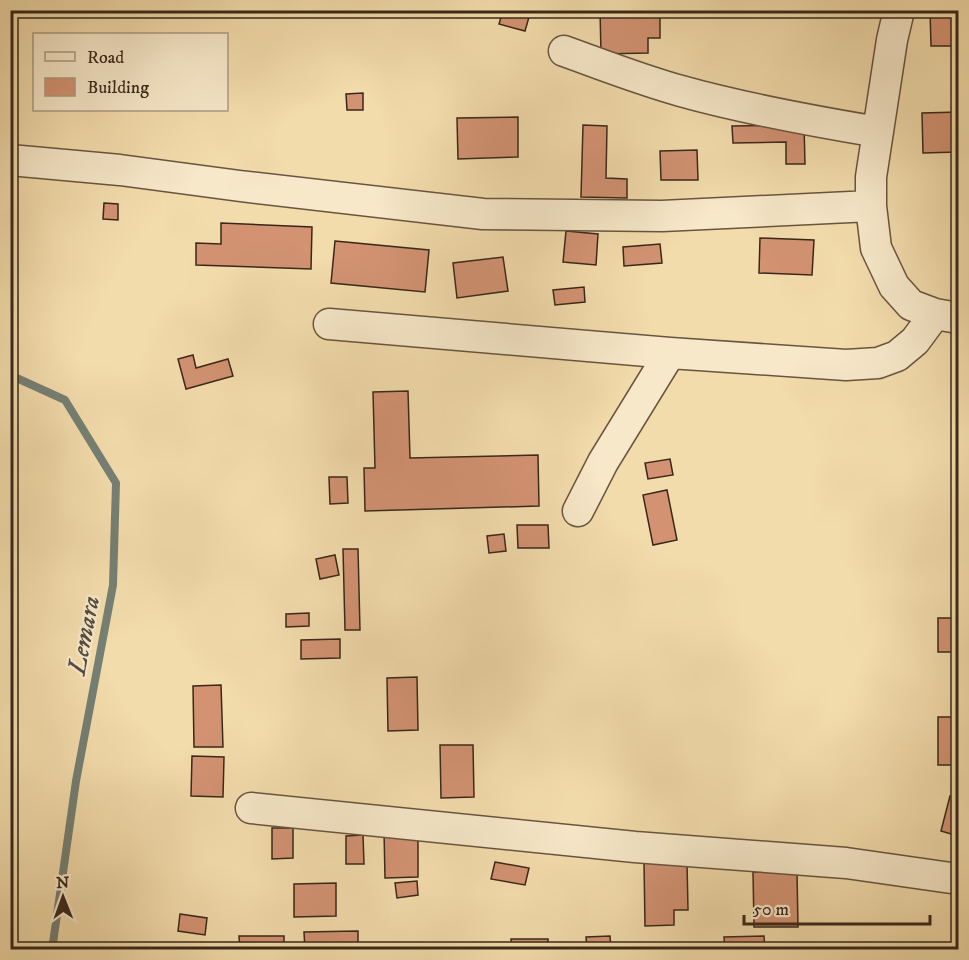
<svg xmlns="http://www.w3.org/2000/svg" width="969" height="960" viewBox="0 0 969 960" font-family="'IM FELL DW Pica',serif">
  <rect width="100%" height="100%" fill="#f3dcac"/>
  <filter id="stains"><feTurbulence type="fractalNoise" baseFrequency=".00333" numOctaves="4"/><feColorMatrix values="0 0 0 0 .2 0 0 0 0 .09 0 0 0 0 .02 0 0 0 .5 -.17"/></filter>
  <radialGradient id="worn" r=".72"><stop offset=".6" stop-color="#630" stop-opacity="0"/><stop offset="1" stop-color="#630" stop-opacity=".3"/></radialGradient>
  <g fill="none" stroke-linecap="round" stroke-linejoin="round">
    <path stroke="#758074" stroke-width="8" d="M 10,375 L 65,400 L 116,483 L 113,585 L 76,781 L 52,950"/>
  </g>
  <path fill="#d39373" stroke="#39281a" stroke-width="1.5" d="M 503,10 L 531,10 L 525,31 L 499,24 Z
    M 600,10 L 660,10 L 660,38 L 648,38 L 648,53 L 601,54 Z
    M 930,10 L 958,10 L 958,46 L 931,46 Z
    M 363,93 L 363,110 L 347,110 L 346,94 Z
    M 958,112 L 958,152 L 923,153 L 922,113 Z
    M 518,117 L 518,157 L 458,159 L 457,118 Z
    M 583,125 L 607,126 L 606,178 L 627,179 L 627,198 L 581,197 Z
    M 804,125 L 805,164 L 786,164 L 786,142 L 733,143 L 732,126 Z
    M 697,150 L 698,180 L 661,180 L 660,151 Z
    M 104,203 L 118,204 L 118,220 L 103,219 Z
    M 221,223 L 312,227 L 311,269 L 196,265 L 196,243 L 221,244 Z
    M 566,231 L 598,234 L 596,265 L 563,262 Z
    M 760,238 L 814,240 L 812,275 L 759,273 Z
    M 335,241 L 429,250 L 425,292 L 331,283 Z
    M 660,244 L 662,263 L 624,266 L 623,247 Z
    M 503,257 L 508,291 L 457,298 L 453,263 Z
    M 584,287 L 585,302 L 555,305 L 553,290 Z
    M 193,355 L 196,368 L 228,359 L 233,376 L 186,389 L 178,359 Z
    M 408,391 L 410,458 L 538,455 L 539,506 L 365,511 L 364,468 L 375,468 L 373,392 Z
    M 670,459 L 673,475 L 648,479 L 645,463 Z
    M 329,477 L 347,477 L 348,503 L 330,504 Z
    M 667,490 L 677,540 L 653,545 L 643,495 Z
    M 517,525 L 548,525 L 549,548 L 518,548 Z
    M 504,534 L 506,551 L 489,553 L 487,536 Z
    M 343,549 L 358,549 L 360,630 L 345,630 Z
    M 335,555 L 339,575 L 320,579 L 316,559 Z
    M 309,613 L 309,626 L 286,627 L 286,614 Z
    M 938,618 L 958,618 L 958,652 L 938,652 Z
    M 340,639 L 340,658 L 301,659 L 301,640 Z
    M 417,677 L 418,730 L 388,731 L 387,678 Z
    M 221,685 L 223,747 L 194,747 L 193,686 Z
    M 938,717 L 958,717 L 958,765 L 938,765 Z
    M 440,745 L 473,745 L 474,797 L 441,798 Z
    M 192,756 L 224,757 L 223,797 L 191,796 Z
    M 950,796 L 958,798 L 958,836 L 941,831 Z
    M 272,828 L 293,828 L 293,858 L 272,859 Z
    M 418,830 L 418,877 L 385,878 L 384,831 Z
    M 363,835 L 364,864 L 346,864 L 346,836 Z
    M 495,862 L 529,868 L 525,885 L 491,879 Z
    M 644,862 L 687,862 L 688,910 L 674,910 L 674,925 L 645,926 Z
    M 753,872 L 797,872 L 798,927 L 754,927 Z
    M 417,881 L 418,895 L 397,898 L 395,883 Z
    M 336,883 L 336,916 L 294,917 L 294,884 Z
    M 180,914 L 207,918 L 205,935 L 178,931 Z
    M 358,931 L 358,950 L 305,950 L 304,932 Z
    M 239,936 L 284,936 L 284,950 L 240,950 Z
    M 610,936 L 611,950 L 587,950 L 586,937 Z
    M 764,936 L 765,950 L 725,950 L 724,937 Z
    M 511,939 L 548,939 L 548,950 L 512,950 Z"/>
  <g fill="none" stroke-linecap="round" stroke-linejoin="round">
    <g stroke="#68553e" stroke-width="33">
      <path id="minor" d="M 899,10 L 892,40 L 871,177 L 871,206 L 876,248 L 894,286 L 911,305 L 935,314 L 958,318
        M 564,51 C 603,65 641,80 681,91 C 745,109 812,121 878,132
        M 10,160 L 120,170 L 240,186 L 483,214 L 662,216 L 871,206
        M 329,324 L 670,353 L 846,365 L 878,363 L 897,356 L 915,341 L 935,314
        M 578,511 L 603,462 L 670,353
        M 251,808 L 635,847 L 846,863 L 958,879"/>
    </g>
    <use href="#minor" stroke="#f7e8c9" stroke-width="30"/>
  </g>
  <g text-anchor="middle" stroke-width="4.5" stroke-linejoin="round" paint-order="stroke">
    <g font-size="26" font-style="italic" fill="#524c40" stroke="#f7e8c9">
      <text transform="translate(83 635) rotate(-79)" y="9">Lemara</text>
    </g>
  </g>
  <rect width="969" height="960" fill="none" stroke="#f3dcac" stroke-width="36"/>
  <rect x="12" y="12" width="945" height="936" fill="none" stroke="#39281a" stroke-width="3"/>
  <rect x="18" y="18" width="933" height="924" fill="none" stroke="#39281a" stroke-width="1.5"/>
  <rect x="33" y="33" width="195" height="78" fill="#f7e8c9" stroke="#ab9b83" stroke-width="1.5"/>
  <rect x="45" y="52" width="30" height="9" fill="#f7e8c9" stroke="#ab9b83" stroke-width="1.5"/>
  <text x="87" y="63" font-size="18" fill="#39281a">Road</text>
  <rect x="45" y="78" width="30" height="18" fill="#d39373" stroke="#ab9b83" stroke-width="1.5"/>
  <text x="87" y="93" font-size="18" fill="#39281a">Building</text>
  <g transform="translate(63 897) rotate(359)" stroke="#f7e8c9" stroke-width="4.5" paint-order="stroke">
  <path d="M0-4.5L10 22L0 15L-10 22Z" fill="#39281a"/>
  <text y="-9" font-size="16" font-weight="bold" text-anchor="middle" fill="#39281a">N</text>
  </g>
  <path d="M744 915v9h186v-9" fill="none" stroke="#39281a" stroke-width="3"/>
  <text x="753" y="915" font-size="18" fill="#39281a" stroke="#f7e8c9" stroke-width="4.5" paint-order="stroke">50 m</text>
  <rect width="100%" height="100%" filter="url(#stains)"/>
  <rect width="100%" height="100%" fill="url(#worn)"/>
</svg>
